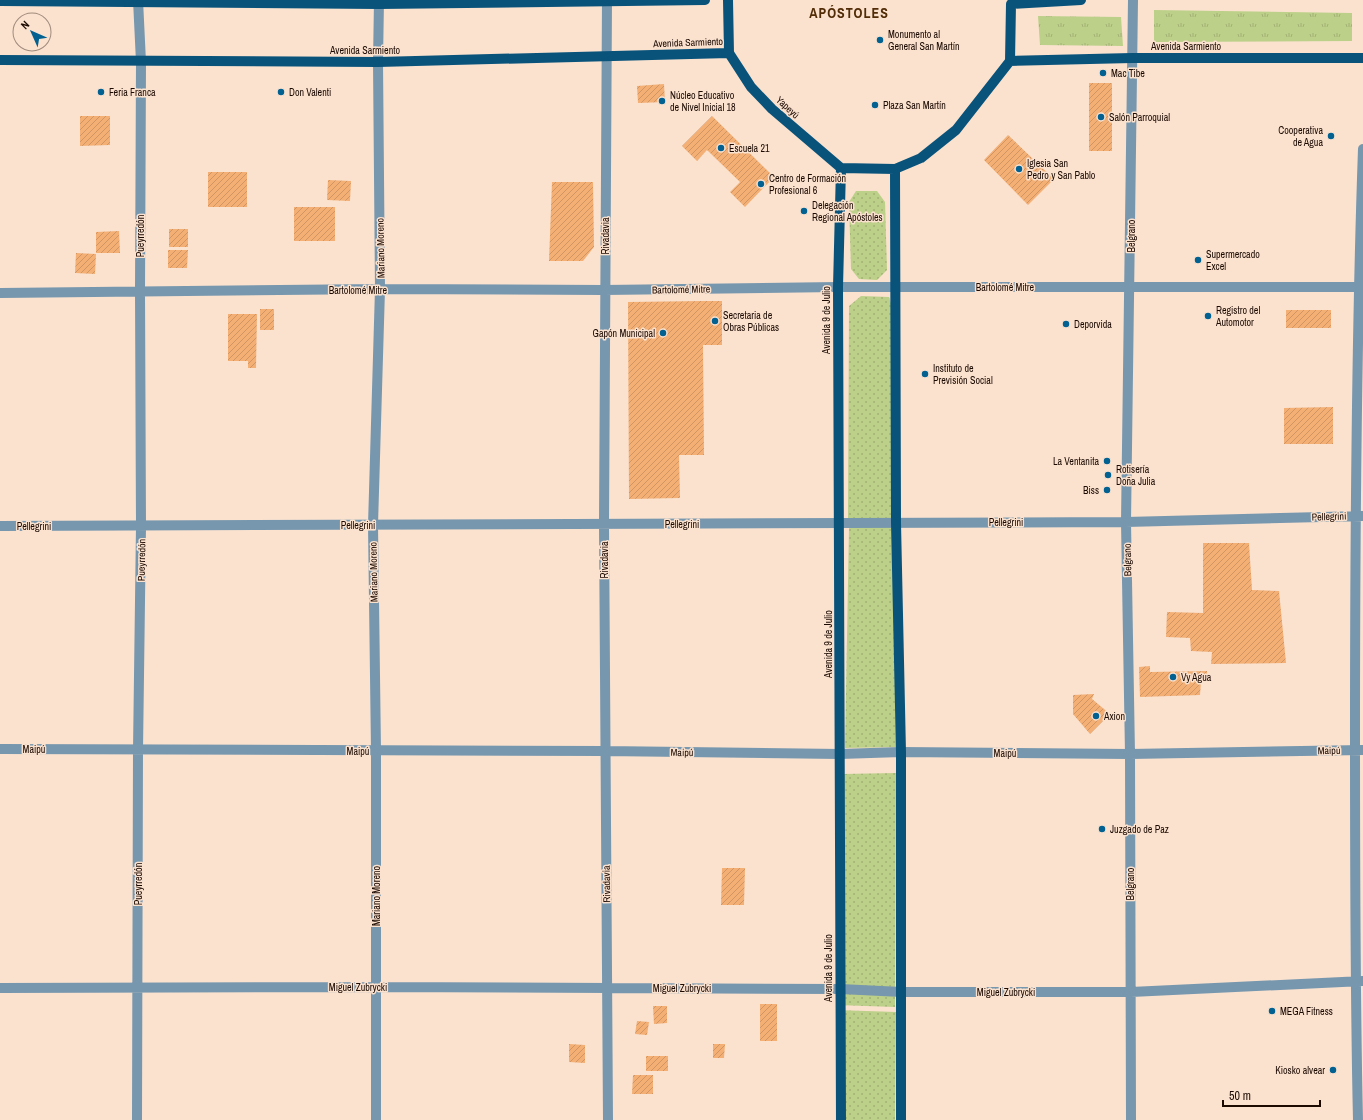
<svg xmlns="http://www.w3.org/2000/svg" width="1363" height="1120" viewBox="0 0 1363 1120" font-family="'Archivo Narrow',sans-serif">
  <defs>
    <pattern id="grass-dots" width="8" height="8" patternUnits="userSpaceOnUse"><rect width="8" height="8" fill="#bdd089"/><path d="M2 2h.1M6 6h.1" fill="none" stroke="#a2b174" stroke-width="1.8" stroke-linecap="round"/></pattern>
    <pattern id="park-tufts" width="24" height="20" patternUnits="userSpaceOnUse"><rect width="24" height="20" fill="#bdd089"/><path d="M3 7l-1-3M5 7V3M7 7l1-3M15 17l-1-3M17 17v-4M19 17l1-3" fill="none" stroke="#a2b174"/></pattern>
    <pattern id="building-hatch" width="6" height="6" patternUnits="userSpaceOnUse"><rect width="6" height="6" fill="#f3af74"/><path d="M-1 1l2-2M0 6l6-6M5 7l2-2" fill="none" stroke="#d09563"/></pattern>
  </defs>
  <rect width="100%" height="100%" fill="#fae2cf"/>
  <path fill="url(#grass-dots)" d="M 856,191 L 877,191 L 885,202 L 887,270 L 877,280 L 859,279 L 851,269 L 849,202 Z
    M 861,296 L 889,297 L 893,309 L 896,518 L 848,518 L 849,306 Z
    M 849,527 L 896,527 L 899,747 L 845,748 Z
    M 896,773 L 895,1007 L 837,1005 L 842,774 Z
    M 836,1010 L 896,1012 L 895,1120 L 836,1120 Z"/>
  <path fill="url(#park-tufts)" d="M 1154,10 L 1352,13 L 1352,41 L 1154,42 Z
    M 1038,16 L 1121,17 L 1123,46 L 1040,45 Z"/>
  <path fill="url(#building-hatch)" d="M 1089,83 L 1112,83 L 1112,151 L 1089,151 Z
    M 664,84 L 665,102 L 638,103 L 637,86 Z
    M 80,116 L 110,116 L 110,145 L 80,146 Z
    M 712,116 L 774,177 L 745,207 L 730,192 L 740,182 L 707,150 L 697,161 L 682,146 Z
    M 1008,135 L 1054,179 L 1028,205 L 984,160 Z
    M 208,172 L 247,172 L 247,207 L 208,207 Z
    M 328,180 L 351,181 L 350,201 L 327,200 Z
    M 552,182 L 593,182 L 594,247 L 583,261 L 549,261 Z
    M 294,207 L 335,207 L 335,241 L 294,241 Z
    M 169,229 L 188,229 L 188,247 L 169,247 Z
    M 119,231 L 120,253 L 96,253 L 96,232 Z
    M 168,250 L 188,250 L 187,268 L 168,268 Z
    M 76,253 L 96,254 L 95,274 L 75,273 Z
    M 703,301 L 722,301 L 722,345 L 703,345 L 704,455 L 679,455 L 680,498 L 629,499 L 628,302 Z
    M 260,309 L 274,309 L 274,330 L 260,330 Z
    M 1286,310 L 1331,310 L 1331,328 L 1286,328 Z
    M 228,314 L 257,314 L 256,368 L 248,368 L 248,361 L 228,361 Z
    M 1333,407 L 1333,444 L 1284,444 L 1284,408 Z
    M 1203,543 L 1249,543 L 1252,590 L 1279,591 L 1286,663 L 1211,664 L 1212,652 L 1191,651 L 1190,638 L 1166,637 L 1167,612 L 1203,613 Z
    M 1150,666 L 1150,672 L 1207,671 L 1207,682 L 1201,682 L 1200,695 L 1140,697 L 1139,667 Z
    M 1094,694 L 1092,699 L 1110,714 L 1090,734 L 1073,714 L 1073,695 Z
    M 722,868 L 745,868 L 744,905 L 721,905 Z
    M 760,1004 L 777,1004 L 777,1041 L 760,1041 Z
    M 653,1006 L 667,1006 L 667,1023 L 654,1024 Z
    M 637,1021 L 649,1022 L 647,1035 L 635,1034 Z
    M 569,1044 L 585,1045 L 585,1063 L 569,1062 Z
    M 713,1044 L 725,1044 L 724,1058 L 713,1058 Z
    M 646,1056 L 668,1056 L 668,1071 L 646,1071 Z
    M 633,1075 L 653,1075 L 653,1094 L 632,1094 Z"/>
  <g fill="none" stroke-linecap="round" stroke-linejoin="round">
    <path stroke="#7797ae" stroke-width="10" d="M 607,0 L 604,524 L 608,1120
      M 0,293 L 380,289 L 604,290 L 838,287 L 1363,287
      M 0,526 L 1126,522 L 1363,516
      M 0,749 L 605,751 L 840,754 L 901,752 L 1130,754 L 1363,750
      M 0,988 L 376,987 L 840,989 L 902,992 L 1131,992 L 1363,981
      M 137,1120 L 138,750 L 141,526 L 140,292 L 141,62 L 138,0
      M 376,1120 L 376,751 L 373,525 L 380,289 L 378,62 L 379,0
      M 1131,1120 L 1130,754 L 1126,522 L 1133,0
      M 1358,1120 C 1355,991 1355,863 1355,735 C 1355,539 1356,344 1363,149"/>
    <path stroke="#09537b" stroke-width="10" d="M 728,0 L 729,53
      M 0,1 L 379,4 L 705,0
      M 1011,4 L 1081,0
      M 729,53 L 751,87 L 772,109 L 841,168
      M 0,60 L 378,62 L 729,53
      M 1010,61 L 1132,58 L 1363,58
      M 841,168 L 895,169 L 921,158 L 956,130 L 1010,61 L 1011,4
      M 895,169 L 896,523 L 901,752 L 901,1120
      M 841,1120 L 838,287 L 841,168"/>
  </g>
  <g fill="#026191" stroke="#fae2cf" stroke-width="1.5">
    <circle cx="880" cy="40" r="4"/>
    <circle cx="1103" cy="73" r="4"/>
    <circle cx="101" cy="92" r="4"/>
    <circle cx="281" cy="92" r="4"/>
    <circle cx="662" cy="101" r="4"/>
    <circle cx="875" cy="105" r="4"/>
    <circle cx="1101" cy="117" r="4"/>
    <circle cx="1331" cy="136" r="4"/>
    <circle cx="721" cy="148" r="4"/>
    <circle cx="1019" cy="169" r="4"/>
    <circle cx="761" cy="184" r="4"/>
    <circle cx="804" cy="211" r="4"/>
    <circle cx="1198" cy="260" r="4"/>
    <circle cx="1208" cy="316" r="4"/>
    <circle cx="715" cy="321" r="4"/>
    <circle cx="1066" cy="324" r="4"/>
    <circle cx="663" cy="333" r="4"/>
    <circle cx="925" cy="374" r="4"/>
    <circle cx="1107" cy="461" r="4"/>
    <circle cx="1108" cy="475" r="4"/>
    <circle cx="1107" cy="490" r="4"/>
    <circle cx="1173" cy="677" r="4"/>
    <circle cx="1096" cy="716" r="4"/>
    <circle cx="1102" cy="829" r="4"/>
    <circle cx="1272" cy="1011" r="4"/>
    <circle cx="1333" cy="1070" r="4"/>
  </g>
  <g text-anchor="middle" stroke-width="3" stroke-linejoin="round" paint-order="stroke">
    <g font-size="10" fill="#1c0900" stroke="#fae2cf" text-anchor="start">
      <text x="888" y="38">Monumento al<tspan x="888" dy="12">General San Martín</tspan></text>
      <text x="1111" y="77">Mac Tibe</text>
      <text x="109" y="96">Feria Franca</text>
      <text x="289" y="96">Don Valenti</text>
      <text x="670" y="99">Núcleo Educativo<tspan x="670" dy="12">de Nivel Inicial 18</tspan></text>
      <text x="883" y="109">Plaza San Martín</text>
      <text x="1109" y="121">Salón Parroquial</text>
      <text x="1323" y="134" text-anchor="end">Cooperativa<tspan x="1323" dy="12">de Agua</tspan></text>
      <text x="729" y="152">Escuela 21</text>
      <text x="1027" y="167">Iglesia San<tspan x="1027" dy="12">Pedro y San Pablo</tspan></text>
      <text x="769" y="182">Centro de Formación<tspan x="769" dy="12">Profesional 6</tspan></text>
      <text x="812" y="209">Delegación<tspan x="812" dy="12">Regional Apóstoles</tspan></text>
      <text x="1206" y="258">Supermercado<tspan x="1206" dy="12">Excel</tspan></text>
      <text x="1216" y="314">Registro del<tspan x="1216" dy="12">Automotor</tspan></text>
      <text x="723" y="319">Secretaria de<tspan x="723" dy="12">Obras Públicas</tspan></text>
      <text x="1074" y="328">Deporvida</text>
      <text x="655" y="337" text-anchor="end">Gapón Municipal</text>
      <text x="933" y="372">Instituto de<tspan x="933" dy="12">Previsión Social</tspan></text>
      <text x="1099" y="465" text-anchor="end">La Ventanita</text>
      <text x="1116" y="473">Rotisería<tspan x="1116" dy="12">Doña Julia</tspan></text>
      <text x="1099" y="494" text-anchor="end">Biss</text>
      <text x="1181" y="681">Vy Agua</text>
      <text x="1104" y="720">Axion</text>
      <text x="1110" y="833">Juzgado de Paz</text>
      <text x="1280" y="1015">MEGA Fitness</text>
      <text x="1325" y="1074" text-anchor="end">Kiosko alvear</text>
    </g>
    <g font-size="10" fill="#1c0900" stroke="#fae2cf">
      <text transform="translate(688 42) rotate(-2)" y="4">Avenida Sarmiento</text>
      <text x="1186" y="50">Avenida Sarmiento</text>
      <text x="365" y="54">Avenida Sarmiento</text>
      <text transform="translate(788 107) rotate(43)" y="4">Yapeyú</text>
      <text transform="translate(140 236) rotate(-90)" y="4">Pueyrredón</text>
      <text transform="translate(605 236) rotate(-90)" y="4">Rivadavia</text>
      <text transform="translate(1131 236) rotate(-90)" y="4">Belgrano</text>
      <text transform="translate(380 248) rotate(-91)" y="4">Mariano Moreno</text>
      <text x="1005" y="291">Bartolomé Mitre</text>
      <text transform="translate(681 289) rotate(-1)" y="4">Bartolomé Mitre</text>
      <text x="358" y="294">Bartolomé Mitre</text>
      <text transform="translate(826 320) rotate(-90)" y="4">Avenida 9 de Julio</text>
      <text transform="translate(1329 516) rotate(-2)" y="4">Pellegrini</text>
      <text x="1006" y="526">Pellegrini</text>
      <text x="682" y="528">Pellegrini</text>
      <text x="358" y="529">Pellegrini</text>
      <text x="34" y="530">Pellegrini</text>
      <text transform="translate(141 560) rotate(-89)" y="4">Pueyrredón</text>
      <text transform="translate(604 560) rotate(-90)" y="4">Rivadavia</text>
      <text transform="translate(1127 560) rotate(-91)" y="4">Belgrano</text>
      <text transform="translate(373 572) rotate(-91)" y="4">Mariano Moreno</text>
      <text transform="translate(828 644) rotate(-90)" y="4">Avenida 9 de Julio</text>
      <text x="34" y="753">Maipú</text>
      <text transform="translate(1329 750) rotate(-1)" y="4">Maipú</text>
      <text x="358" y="755">Maipú</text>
      <text transform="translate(682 752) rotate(1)" y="4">Maipú</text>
      <text x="1005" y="757">Maipú</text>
      <text transform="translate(138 884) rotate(-90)" y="4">Pueyrredón</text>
      <text transform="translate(606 884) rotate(-91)" y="4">Rivadavia</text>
      <text transform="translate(1130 884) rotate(-90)" y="4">Belgrano</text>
      <text transform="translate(376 896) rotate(-90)" y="4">Mariano Moreno</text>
      <text transform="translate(828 968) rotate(-90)" y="4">Avenida 9 de Julio</text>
      <text x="358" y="991">Miguel Zubrycki</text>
      <text x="682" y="992">Miguel Zubrycki</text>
      <text x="1006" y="996">Miguel Zubrycki</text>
    </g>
    <g font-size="14" font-weight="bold" letter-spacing="1" fill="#512c06" stroke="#fae2cf">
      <text x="849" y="18">APÓSTOLES</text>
    </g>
  </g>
  <g transform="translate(32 32) rotate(315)"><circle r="19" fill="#fae2cf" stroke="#a18b7c"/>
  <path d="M0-3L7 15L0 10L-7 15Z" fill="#026191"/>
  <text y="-6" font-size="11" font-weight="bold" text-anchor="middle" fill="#1c0900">N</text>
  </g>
  <path d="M1223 1100v6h97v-6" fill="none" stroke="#1c0900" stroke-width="2"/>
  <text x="1229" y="1100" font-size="12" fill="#1c0900" stroke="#fae2cf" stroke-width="3" paint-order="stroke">50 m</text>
</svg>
